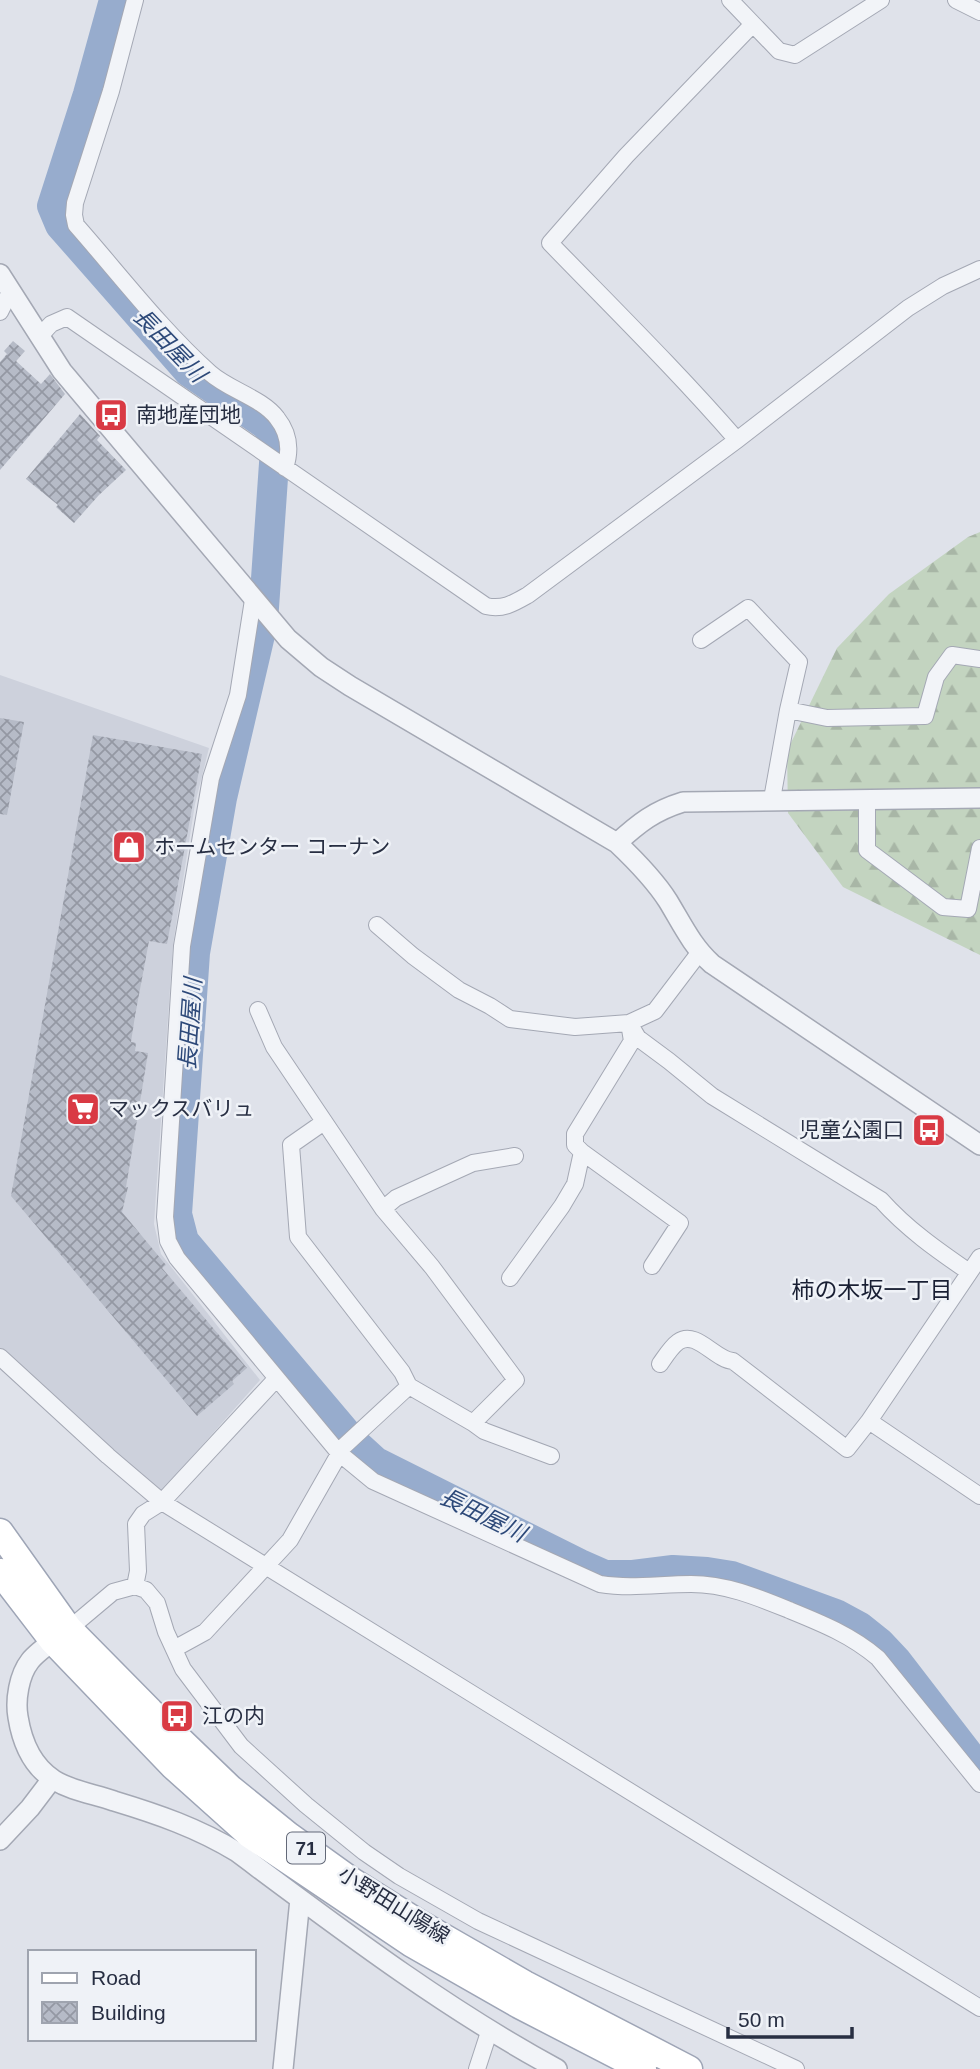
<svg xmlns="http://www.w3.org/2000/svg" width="980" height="2069" viewBox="0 0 980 2069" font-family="Helvetica,'Noto Sans JP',sans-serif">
  <defs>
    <pattern id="forest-firs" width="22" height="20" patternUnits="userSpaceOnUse" patternTransform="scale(1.75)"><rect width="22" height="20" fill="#c3d4c0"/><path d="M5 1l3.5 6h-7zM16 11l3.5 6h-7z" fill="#a8b6a6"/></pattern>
    <pattern id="building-cross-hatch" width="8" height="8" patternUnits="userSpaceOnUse" patternTransform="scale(1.75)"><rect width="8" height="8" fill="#b6bbc7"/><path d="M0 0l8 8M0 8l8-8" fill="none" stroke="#9498a3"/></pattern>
  </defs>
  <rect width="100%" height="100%" fill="#dfe2ea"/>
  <path fill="#cdd1dc" d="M 0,675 L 209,748 L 195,804 L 173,944 L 154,1224 L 161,1254 L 260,1380 L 151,1503 L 0,1369 Z"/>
  <path fill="url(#forest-firs)" d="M 980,532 L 980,955 L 843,887 L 788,813 L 787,751 L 837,648 L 889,594 L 968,537 Z"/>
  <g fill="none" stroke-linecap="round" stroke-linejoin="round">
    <path stroke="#97accd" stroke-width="30" d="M 114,0 L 88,94 L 52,206 L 60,225 L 189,372 L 269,427 L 275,449 L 263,622 L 222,798 L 195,953 L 177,1214 L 184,1241 L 353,1441 L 376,1462 L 580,1564 L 605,1575 L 633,1575 L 673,1570 L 707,1572 L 732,1576 L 836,1614 L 860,1627 L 880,1643 L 896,1660 L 980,1769"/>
  </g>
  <path fill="url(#building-cross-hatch)" d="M 13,341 L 25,351 L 16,361 L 41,384 L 50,374 L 65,394 L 0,470 L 0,362 L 7,354 L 4,351 Z
    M 80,414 L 100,436 L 97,440 L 126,470 L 99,495 L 74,523 L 56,507 L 58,505 L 26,479 Z
    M 0,718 L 24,722 L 7,815 L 0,814 Z
    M 93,735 L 202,754 L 167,944 L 149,941 L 135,1016 L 131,1042 L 136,1043 L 135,1051 L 148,1053 L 126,1187 L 128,1187 L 122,1212 L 166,1265 L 162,1268 L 247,1368 L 232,1381 L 234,1384 L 197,1416 L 11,1196 Z"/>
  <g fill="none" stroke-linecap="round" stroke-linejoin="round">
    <g stroke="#a4a8b4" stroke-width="18">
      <path id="minor" d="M 135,0 L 111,91 L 75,203 L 74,215 L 76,225 C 120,275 161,329 210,373 C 229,390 262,398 277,418 C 289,433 291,450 285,468
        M 730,0 L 779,51 L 795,55 L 881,0
        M 956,0 L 980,12
        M 0,312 L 11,290
        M 40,336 L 51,324 L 67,317 L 486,606 C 503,610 514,603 528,595 L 737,440 L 908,308 L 943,286 L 980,269
        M 737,440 C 678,372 613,308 550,243 L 626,156 L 753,24
        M 253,600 L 238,695 L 211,778 L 182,946 L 165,1217 L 168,1241 L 177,1258 L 339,1453 L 373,1481 L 600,1584 C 631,1589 660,1584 691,1584 C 726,1584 757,1597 789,1610 C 821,1623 851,1635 878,1658 L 980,1784
        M 701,640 L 748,608 L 799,662 L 788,710 L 772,799
        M 788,710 L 827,718 L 925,716 L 936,677 L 952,655 L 980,659
        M 867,799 L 867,850 L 943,907 L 968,909 L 980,848
        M 377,925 L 413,956 L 459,990 L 490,1006 L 510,1019 L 575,1027 L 629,1023 L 638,1038 L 669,1061 L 712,1096 L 881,1200 C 907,1229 937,1250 969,1272
        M 324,1122 L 291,1145 L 298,1237 L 402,1372 L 409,1386
        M 383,1209 L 396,1198 L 473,1163 L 515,1156
        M 652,1266 L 680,1223 L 582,1152 L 575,1145 L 575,1134 L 632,1041 L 629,1023 L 655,1011 L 699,953
        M 510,1278 L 562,1206 L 575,1184 L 582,1152
        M 0,1357 L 108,1456 L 162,1502 L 980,2008
        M 660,1364 C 665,1357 671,1347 678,1342 C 696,1329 715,1360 733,1361 L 847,1449 L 869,1421 L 980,1257
        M 869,1421 L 980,1496
        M 473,1423 L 484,1431 L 551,1456
        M 135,1586 L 138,1571 L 136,1524 L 143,1514 L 162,1502 L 276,1379
        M 69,1629 L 113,1592 L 135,1586 L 146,1590 L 157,1603 L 166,1632 L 183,1669 L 241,1746 L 306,1805 L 364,1852 L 399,1876 L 478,1921 L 796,2069
        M 174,1649 L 205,1632 L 290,1540 L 343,1447 L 409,1386 L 473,1423 L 516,1380 L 432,1267 L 383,1209 L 274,1047 L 258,1010
        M 477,2069 L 490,2029"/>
    </g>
    <g stroke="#a4a8b4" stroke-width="22">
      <path id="tertiary" d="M 0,274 L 62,371 L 288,639 L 321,667 L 350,686 L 617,843 C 636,861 654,879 668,901 C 682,924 692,946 712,964 L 980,1145
        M 617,843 C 639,823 654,811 683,802 L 980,798
        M 63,1634 C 52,1642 38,1651 30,1661 C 19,1675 15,1700 18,1717 C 22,1742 32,1766 54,1780 C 72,1791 94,1794 114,1801 C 157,1814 198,1828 237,1852 C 339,1928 444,2008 557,2069
        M 0,1840 L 30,1808 L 52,1779
        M 283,2069 L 300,1899"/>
    </g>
    <g stroke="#9ea5b6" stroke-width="29">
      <path id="primary" d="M 0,1532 L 69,1629 L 150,1711 L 230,1788 L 288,1835 L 352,1881 L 419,1923 L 525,1984 L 689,2069
        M 0,1572 L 53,1641 L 173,1766 L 250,1835 L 412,1944 L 519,2005 L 643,2069"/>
    </g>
    <use href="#minor" stroke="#f2f4f8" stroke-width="16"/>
    <use href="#tertiary" stroke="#f2f4f8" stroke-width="19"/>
    <use href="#primary" stroke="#fff" stroke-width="26"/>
  </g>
  <defs>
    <g id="bus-square" transform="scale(1.75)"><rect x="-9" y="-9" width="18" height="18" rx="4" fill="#d93a44" stroke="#eff2f7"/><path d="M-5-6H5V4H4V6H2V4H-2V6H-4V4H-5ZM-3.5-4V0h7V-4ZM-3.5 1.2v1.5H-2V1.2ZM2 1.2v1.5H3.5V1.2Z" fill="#fff"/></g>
    <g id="shop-square" transform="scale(1.75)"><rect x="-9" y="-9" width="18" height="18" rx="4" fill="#d93a44" stroke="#eff2f7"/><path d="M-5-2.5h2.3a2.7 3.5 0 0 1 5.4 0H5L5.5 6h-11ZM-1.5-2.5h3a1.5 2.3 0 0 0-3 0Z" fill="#fff"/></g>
    <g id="supermarket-square" transform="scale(1.75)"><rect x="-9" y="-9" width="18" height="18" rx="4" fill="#d93a44" stroke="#eff2f7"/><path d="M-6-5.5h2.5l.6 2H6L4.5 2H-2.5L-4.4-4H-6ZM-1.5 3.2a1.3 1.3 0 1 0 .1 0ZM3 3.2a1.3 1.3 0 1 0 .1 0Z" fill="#fff"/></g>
  </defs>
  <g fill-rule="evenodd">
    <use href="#bus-square" x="111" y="415"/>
    <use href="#shop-square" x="129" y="847"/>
    <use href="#supermarket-square" x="83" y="1109"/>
    <use href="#bus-square" x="929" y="1130"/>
    <use href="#bus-square" x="177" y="1716"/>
  </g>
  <g text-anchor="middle" stroke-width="5" stroke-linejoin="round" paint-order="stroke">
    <rect fill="#eff2f7" stroke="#636978" stroke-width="2" x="287" y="1832.5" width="38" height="31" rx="5"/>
    <g font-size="19" font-weight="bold" fill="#272e42">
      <text x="306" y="1855">71</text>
    </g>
    <g font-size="21" fill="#272e42" stroke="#eff2f7" text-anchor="start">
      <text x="136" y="422">南地産団地</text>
      <text x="154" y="854">ホームセンター コーナン</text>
      <text x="108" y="1116">マックスバリュ</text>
      <text x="904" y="1137" text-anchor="end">児童公園口</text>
      <text x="202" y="1723">江の内</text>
    </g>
    <g font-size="21" fill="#272e42" stroke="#eff2f7">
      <text transform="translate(394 1905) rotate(32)" y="7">小野田山陽線</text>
    </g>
    <g font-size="23" font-style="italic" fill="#2d4979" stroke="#eff2f7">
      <text transform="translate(170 345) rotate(46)" y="8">長田屋川</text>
      <text transform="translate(190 1024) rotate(-86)" y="8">長田屋川</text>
      <text transform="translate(483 1515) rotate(26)" y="8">長田屋川</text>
    </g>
    <g font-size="23" fill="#191f33" stroke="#eff2f7">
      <text x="872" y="1298">柿の木坂一丁目</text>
    </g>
  </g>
  <rect x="28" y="1950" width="228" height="91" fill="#eff2f7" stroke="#9fa4af" stroke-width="2"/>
  <rect x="42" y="1973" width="35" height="10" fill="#ffffff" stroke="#9fa4af" stroke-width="2"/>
  <text x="91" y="1985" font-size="21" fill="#272e42">Road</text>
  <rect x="42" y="2002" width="35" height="21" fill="url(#building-cross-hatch)" stroke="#9fa4af" stroke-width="2"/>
  <text x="91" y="2020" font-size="21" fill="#272e42">Building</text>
  <path d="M728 2027v10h124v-10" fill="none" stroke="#272e42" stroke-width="3.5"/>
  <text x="738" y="2027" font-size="21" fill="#272e42" stroke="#eff2f7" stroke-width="5" paint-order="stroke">50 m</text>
</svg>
